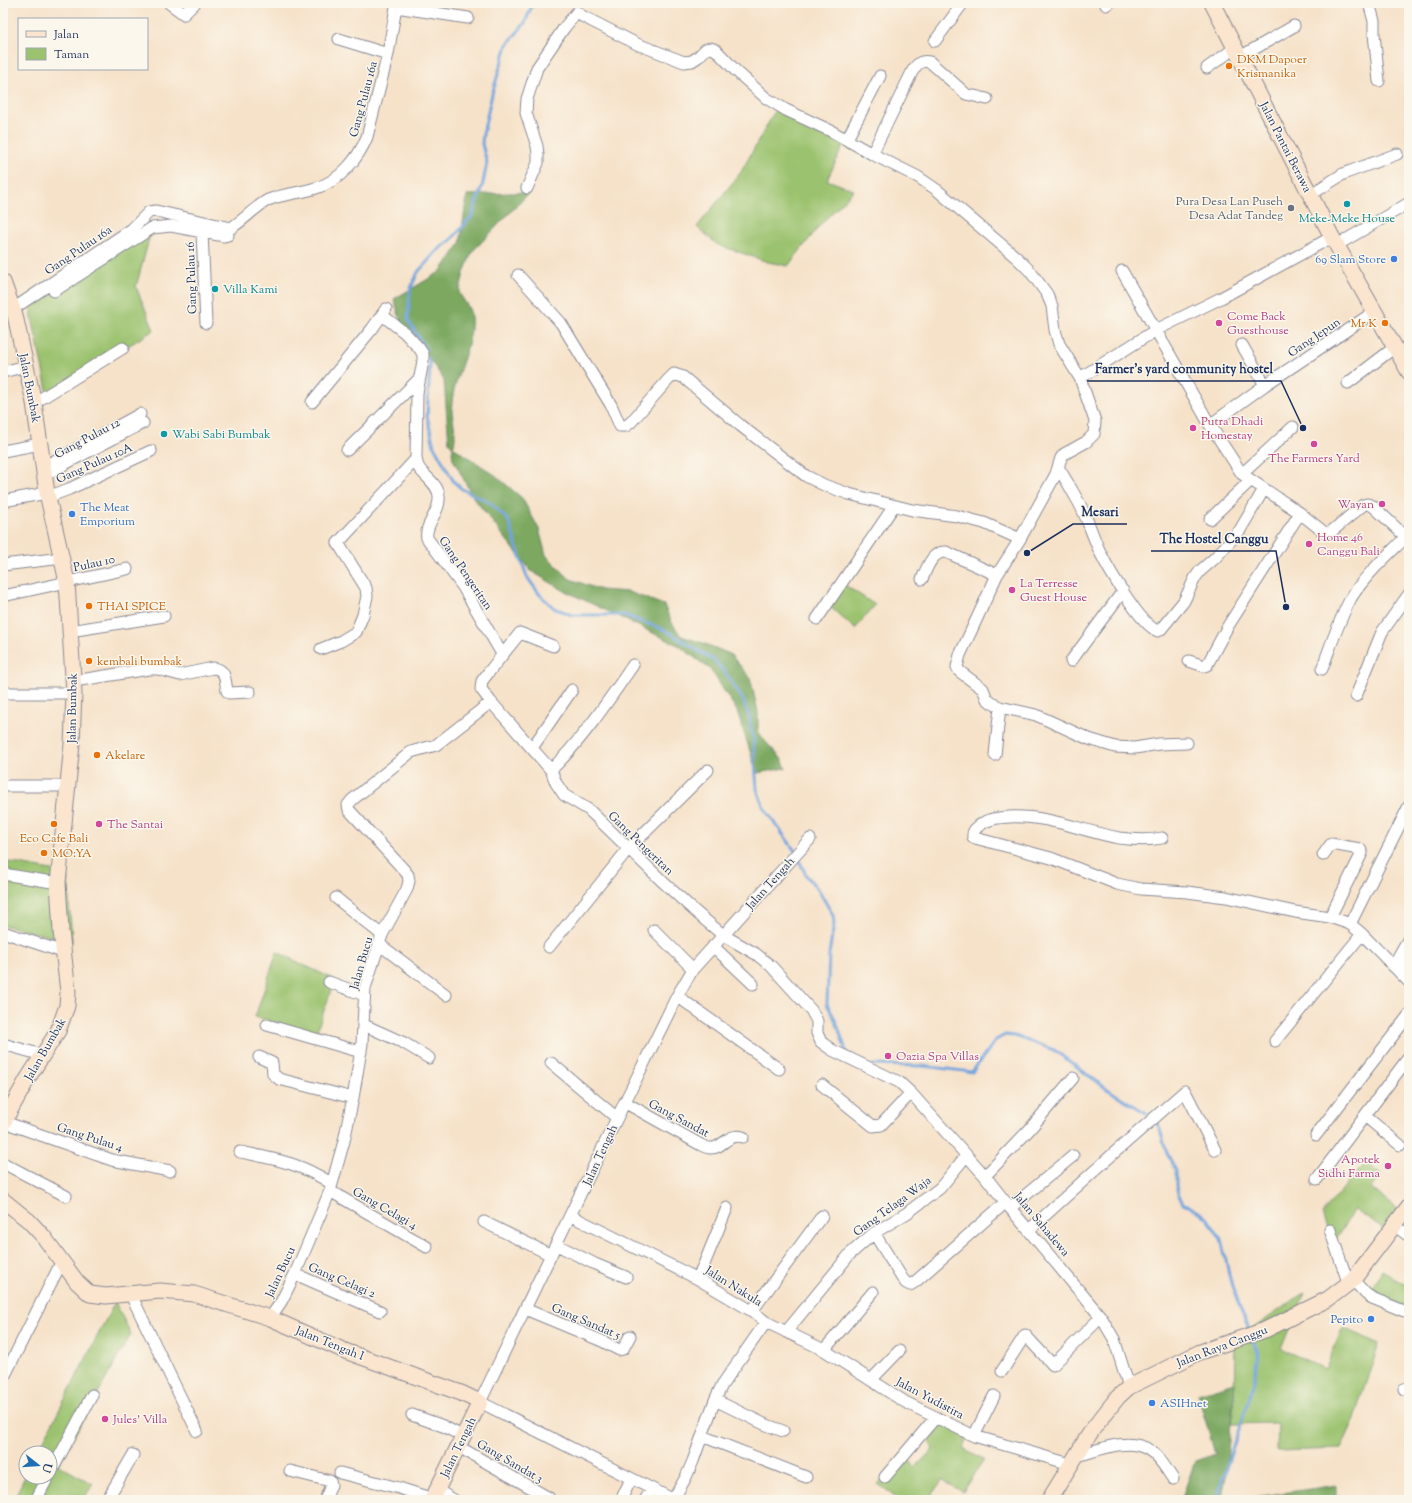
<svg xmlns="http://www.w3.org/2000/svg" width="1412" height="1503" viewBox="0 0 1412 1503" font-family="'Sorts Mill Goudy',serif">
  <rect width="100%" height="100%" fill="#fbf7ec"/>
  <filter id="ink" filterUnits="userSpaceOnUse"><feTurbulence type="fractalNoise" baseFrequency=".025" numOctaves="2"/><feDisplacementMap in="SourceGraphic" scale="8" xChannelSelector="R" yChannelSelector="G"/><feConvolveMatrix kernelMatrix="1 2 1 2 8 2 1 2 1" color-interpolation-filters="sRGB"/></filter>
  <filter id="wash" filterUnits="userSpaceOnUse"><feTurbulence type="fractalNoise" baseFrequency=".012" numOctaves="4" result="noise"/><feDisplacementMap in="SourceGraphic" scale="16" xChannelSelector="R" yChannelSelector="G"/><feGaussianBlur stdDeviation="0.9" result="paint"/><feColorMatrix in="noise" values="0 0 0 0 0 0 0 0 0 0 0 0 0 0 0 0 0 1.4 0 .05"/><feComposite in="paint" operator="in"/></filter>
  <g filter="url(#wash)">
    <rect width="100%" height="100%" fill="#f6e2c9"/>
    <path fill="#9bc26e" stroke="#5b7866" d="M 776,109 L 847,138 L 827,180 L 854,190 L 821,224 L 788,266 L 768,262 L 718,245 L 697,227 L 741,172 Z
      M 152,228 L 136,287 L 154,330 L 48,395 L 30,308 Z
      M 845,585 L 875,605 L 855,629 L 827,604 Z
      M 3,861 L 67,873 L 72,942 L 3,925 Z
      M 277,952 L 335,980 L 316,1033 L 255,1017 Z
      M 1365,1162 L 1381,1175 L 1371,1188 L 1401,1212 L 1389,1232 L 1354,1209 L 1336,1239 L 1328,1231 L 1322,1214 Z
      M 1382,1270 L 1409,1286 L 1409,1308 L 1389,1301 L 1370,1291 Z
      M 1305,1292 L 1282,1349 L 1325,1369 L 1343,1328 L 1379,1344 L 1351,1427 L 1341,1449 L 1277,1451 L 1278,1423 L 1231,1424 L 1234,1401 L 1235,1341 Z
      M 115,1302 L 131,1334 L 58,1465 L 93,1484 L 83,1500 L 13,1500 L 26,1475 L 26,1477 L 50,1477 L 50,1453 L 37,1453 Z
      M 935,1417 L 967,1437 L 963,1449 L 984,1460 L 963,1492 L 942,1480 L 928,1500 L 901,1500 L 878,1484 L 905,1452 L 915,1468 L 933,1449 L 924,1432 Z"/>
    <path fill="#7ca861" stroke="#4c6c60" d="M 530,192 L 472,252 L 464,273 L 459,293 C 463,299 470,308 471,315 C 474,345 455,372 452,402 C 450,416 459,434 453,447 L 495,475 L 522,498 L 539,529 L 546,555 L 570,579 L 601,590 L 629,592 L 664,605 L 672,623 L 681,636 L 703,643 L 730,654 L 750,677 L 758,712 L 758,731 L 765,741 L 781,758 L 786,768 L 757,773 L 737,711 L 711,670 L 678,645 L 563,590 L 531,571 L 473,497 L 453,459 L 452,452 L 453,447 L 449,443 L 444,380 L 419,344 L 401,322 L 394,299 L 440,272 L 460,244 L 467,195 Z
      M 1235,1383 L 1225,1481 L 1221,1500 L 1181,1500 L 1195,1461 L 1215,1454 L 1198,1394 Z
      M 1337,1485 L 1337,1500 L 1245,1500 L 1262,1496 Z"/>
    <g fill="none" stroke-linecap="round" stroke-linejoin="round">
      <path stroke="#72a4de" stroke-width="3" d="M 426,350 L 408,320 L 410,290 L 418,272 L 437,251 L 452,239 L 472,216 L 483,183 L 487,163 L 482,144 L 483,134 L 492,94 L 507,45 L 525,23 L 533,3
        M 428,357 L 430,365 L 427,416 L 434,446 L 454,482 L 462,489 L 489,502 L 508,520 L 527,577 L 540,595 L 554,608 L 572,615 L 624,615 L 665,630 L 715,661 L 727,675 L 742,698 L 749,716 L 753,737 L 757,789 L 764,808 L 795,851
        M 797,856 L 806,875 L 819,891 L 833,915 L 834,924 L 829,954 L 827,1004 L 836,1021 L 847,1054
        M 873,1065 L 922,1066 L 972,1072 L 996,1040 L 1005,1035 L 1015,1036 L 1054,1050 L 1107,1089 L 1151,1116 L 1158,1123 L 1167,1153 L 1176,1171 L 1176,1185 L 1178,1194 L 1183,1203 L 1201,1213 L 1208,1219 L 1221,1239 L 1232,1287 L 1249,1330
        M 1217,1500 L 1219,1489 L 1252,1390 L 1258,1361 L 1258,1352 L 1252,1339"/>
    </g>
  </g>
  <g filter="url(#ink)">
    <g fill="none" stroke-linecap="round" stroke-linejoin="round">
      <g stroke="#888894" stroke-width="13">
        <path id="street" d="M 169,3 L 184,14 L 195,3
          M 1369,3 L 1374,21 L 1374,34 L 1379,81
          M 1106,5 L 1109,3
          M 396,7 L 468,18
          M 577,12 L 580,15 L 637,44 L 684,62 L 692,61 L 698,57 L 706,49 L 711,48 L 716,50 L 735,70 L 766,98 L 786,110 L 831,131 L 874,155 L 918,177 L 937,190 L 1017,258 L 1030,271 L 1047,294 L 1052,306 L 1055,330 L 1059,344 L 1080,378 L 1095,421 L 1094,434 L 1086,442 L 1064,454 L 1061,458 L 1056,474 L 1020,539 L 997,575 L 960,655 L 957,667 L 959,671 L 983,689 L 987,699 L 992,703 L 1000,707 L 1036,715 L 1089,739 L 1115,747 L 1135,748 L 1159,744 L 1187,743
          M 339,39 L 388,54
          M 935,41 L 963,3
          M 1240,57 L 1294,26
          M 1207,68 L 1235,48
          M 847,139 L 880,76
          M 872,154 L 913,70 C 918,63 921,60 930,62 L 966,94 L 987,99
          M 527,188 L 538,163 L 538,155 L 537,146 L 526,113 L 527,99 L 537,68 L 564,28 L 577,12
          M 1310,195 L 1343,174 L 1397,154
          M 202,232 L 206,323
          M 1337,245 L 1409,203
          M 1122,271 L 1210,425 L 1242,474 L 1300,513 L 1325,533 L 1332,531 L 1363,505 L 1367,504 L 1373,506 L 1409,540
          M 518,275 L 561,323 L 611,405 L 620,426 L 626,426 L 631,422 L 668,380 L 674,374 L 683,377 L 741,426 L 806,476 L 824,485 L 849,494 L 912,510 L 957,516 L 984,523 L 1020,539
          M 54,291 L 152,228 L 171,226 L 224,236 L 228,235
          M 13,309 L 132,229 L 149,212 L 156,211 L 231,228 C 244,220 255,207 268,200 C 283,194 301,193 316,188 C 340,181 358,159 367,137 L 388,54 L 396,7 L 395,3
          M 382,315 L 405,333 L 419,348 L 423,354 L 423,361 L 417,393 L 416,459 C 417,462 417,465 419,468 C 425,477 438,484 439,496 C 441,512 424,524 427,538 L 463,587 L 502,654
          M 1242,345 L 1265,385
          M 3,372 L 26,366
          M 1080,378 L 1156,330 L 1221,298 L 1332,237
          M 1348,383 L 1395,347
          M 312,402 L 372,329 L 386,309
          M 34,403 L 123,348
          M 1210,425 L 1265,385 L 1374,312
          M 347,450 L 419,379
          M 3,451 L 40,444
          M 45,466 L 140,414
          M 1058,467 C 1065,478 1072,490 1078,501 C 1087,517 1092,534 1099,550 C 1107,567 1141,626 1158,631 L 1161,629 L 1184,601 L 1195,578 L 1200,571 L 1215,558 L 1240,530 L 1264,489
          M 1242,474 L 1293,427
          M 44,475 L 143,423
          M 48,497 L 69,489 L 151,451
          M 3,501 L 47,493
          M 1210,519 L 1251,480
          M 3,565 L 62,558
          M 922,579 C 927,568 932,551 946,552 L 997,575
          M 3,596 L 127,569
          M 817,619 L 894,506
          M 70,631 L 164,616
          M 553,646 L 520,633 L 488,673 L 482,681 L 481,689 L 491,702 L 551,770 L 556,783 L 564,795 L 589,810 L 663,882 L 698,914 L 723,935 L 756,954 L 771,966 L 811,1010 L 817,1021 L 817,1033 L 821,1042 L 832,1050 L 899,1082 L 911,1093 L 985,1176 L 1010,1208 L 1101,1317 L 1114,1339 L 1129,1387
          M 321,649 L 341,641 L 356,632 L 363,615 L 367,596 L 366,588 L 338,543 L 416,459
          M 1071,661 L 1123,591
          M 1189,661 L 1204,666 L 1207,665 L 1228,626 L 1300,513
          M 1322,669 C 1331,645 1339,620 1351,598 C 1365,575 1387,556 1406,537
          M 74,681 L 149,669 L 158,669 L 180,675 L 213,668 C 226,669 225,680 227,691 L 229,693 L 250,692
          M 3,693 L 74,693
          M 1356,696 L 1382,632 L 1409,594
          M 532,748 L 572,690
          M 995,755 L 1000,707
          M 551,770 C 583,739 608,701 633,665
          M 3,786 L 68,786
          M 1162,838 C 1147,841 1134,840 1119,838 C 1082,831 1048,815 1009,817 C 999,818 989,818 980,825 C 976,828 972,831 973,837 L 975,838 L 1051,858 L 1117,884 L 1141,889 L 1187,892 L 1226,897 L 1295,912 L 1330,917 L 1350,924 L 1362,934 L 1409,982
          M 1323,855 L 1331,844 L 1360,849 L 1362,853 L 1330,917
          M 3,874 L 58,883
          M 336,898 L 382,935
          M 1350,924 L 1409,806
          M 654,930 L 693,969
          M 3,932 L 63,952
          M 379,944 L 446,995
          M 713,946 L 753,984
          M 549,947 L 629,848 L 708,770
          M 1393,966 L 1409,938
          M 1400,973 L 1409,958
          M 329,982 L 364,995
          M 677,996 L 779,1069
          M 267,1025 L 361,1052
          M 364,1025 L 404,1043 L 429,1058
          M 1275,1041 L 1362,934
          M 3,1044 L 42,1055
          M 259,1057 L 272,1063 L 273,1074 L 279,1079 L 353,1098
          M 551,1063 L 617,1118
          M 822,1085 L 873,1126 L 881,1125 L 911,1093
          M 626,1103 L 701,1145 C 703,1146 707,1148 710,1148 C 723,1149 726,1133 743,1137
          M 1365,1116 L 1400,1145
          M 4,1122 L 112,1160 L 170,1171
          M 1316,1135 L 1409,1015
          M 240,1152 C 275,1159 301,1163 332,1184
          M 3,1163 L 66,1196
          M 985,1176 L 1029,1130 L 1073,1078
          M 1317,1179 L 1409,1057
          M 330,1191 L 427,1247
          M 1010,1208 L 1073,1156
          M 571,1216 L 698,1279 L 752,1311 L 766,1322 L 824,1350 L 905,1402 L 974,1436 L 1070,1464
          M 484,1222 L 551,1255
          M 1394,1225 L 1409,1236
          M 1029,1230 L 1114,1153 L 1185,1091 L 1215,1150
          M 1330,1230 L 1349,1285
          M 874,1233 L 902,1278 L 906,1283 L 910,1285 L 915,1282 L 1006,1202
          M 557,1245 L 595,1264 L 626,1277
          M 295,1274 L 380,1311
          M 698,1279 L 727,1208
          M 1353,1280 L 1366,1294 L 1372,1298 L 1409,1313
          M 130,1293 L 197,1431
          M 525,1309 L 602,1341 L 619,1350 L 623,1349 L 630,1336
          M 752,1311 L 822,1216
          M 270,1318 L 281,1302 L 295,1274 L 330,1191 L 344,1141 L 353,1098 L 362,1044 L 365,988 L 382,935 L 407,889 L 409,881 L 408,875 L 405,871 L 349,810 L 348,805 L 352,800 L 411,752 L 436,745 L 491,702
          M 786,1332 L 850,1254 L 874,1233 L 907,1213 L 940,1188 L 966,1156
          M 824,1350 L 873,1292
          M 1002,1371 L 1025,1335 L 1053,1365 L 1101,1317
          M 3,1379 L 62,1261
          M 871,1380 L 899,1351
          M 1404,1389 L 1409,1388
          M 715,1400 L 764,1424 L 783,1431
          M 412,1415 L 443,1426 L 464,1437
          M 702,1436 L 806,1477
          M 974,1436 L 994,1396
          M 459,1447 L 549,1498
          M 1074,1457 C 1096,1451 1128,1436 1149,1450 C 1160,1457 1166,1469 1173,1479
          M 290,1471 L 330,1481 L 331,1485 L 325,1500
          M 340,1473 L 399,1488 L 433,1499
          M 50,1474 L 92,1395
          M 885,1477 L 936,1417
          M 437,1490 L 454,1500
          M 36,1500 L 48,1477
          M 107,1500 L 133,1455
          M 621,1500 L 631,1479
          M 645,1500 L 652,1489
          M 673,1500 L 686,1477 L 693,1461 L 715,1400 L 722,1385 L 766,1322
          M 674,1500 L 480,1402 L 617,1118 L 677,996 L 693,969 L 810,839"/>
      </g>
      <g stroke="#888894" stroke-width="17">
        <path id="secondary" d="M 1212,3 L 1332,237 L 1409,372
          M 3,282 L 15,315 L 34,403 L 47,493 L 67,582 L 74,693 L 72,744 L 58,883 L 61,931 L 68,992 L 67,1006 L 58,1031 L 28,1078 L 3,1123
          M 3,1200 L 29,1221 L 43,1236 L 77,1282 L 90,1294 L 106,1296 L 160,1291 L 194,1294 L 270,1318 L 345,1351 L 461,1393 L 480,1402 L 432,1500
          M 1049,1500 L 1092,1430 L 1118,1397 L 1129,1387 L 1200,1352 L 1265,1330 L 1328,1299 L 1353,1280 L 1409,1206"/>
      </g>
      <use href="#street" stroke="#fff" stroke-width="11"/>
      <use href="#secondary" stroke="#fbe5cf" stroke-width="15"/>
    </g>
  </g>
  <g fill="#e8710a" stroke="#fbf7ec" stroke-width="1.5">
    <circle cx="1229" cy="66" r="4"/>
    <circle cx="1385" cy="323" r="4"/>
    <circle cx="89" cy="606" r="4"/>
    <circle cx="89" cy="661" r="4"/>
    <circle cx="97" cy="755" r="4"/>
    <circle cx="54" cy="824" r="4"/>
    <circle cx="44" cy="853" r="4"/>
  </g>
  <g fill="#0f9aa8" stroke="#fbf7ec" stroke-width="1.5">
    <circle cx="1347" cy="204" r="4"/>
    <circle cx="215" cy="289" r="4"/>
    <circle cx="164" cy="434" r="4"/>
  </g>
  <circle fill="#6b7280" stroke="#fbf7ec" stroke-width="1.5" cx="1291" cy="208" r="4"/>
  <g fill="#3f7fe0" stroke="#fbf7ec" stroke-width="1.5">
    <circle cx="1394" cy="259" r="4"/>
    <circle cx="72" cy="514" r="4"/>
    <circle cx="1371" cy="1319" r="4"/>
    <circle cx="1152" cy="1403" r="4"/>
  </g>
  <g fill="#d1479c" stroke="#fbf7ec" stroke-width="1.5">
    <circle cx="1219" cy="323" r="4"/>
    <circle cx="1193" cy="428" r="4"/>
    <circle cx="1314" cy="444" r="4"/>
    <circle cx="1382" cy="504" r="4"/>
    <circle cx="1309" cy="544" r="4"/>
    <circle cx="1012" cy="590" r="4"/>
    <circle cx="99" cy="824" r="4"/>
    <circle cx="888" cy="1056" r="4"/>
    <circle cx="1388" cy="1166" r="4"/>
    <circle cx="105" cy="1419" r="4"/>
  </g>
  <g text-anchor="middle" stroke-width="3" stroke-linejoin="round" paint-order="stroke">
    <g font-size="12" fill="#c56008" stroke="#fbf7ec" text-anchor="start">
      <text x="1237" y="63">DKM Dapoer<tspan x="1237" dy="14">Krismanika</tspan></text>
      <text x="1377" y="327" text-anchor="end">Mr K</text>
      <text x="97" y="610">THAI SPICE</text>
      <text x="97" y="665">kembali bumbak</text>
      <text x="105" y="759">Akelare</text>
      <text x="54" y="842" text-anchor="middle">Eco Cafe Bali</text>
      <text x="52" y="857">MO:YA</text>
    </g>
    <g font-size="12" fill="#1b2f5e" stroke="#fbf7ec">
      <text transform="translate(363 99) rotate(-75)" y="4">Gang Pulau 16a</text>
      <text transform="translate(1286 147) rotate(63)" y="4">Jalan Pantai Berawa</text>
      <text transform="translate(78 250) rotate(-34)" y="4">Gang Pulau 16a</text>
      <text transform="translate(191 278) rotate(-92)" y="4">Gang Pulau 16</text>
      <text transform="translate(1314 337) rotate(-34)" y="4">Gang Jepun</text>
      <text transform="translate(30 388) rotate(79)" y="4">Jalan Bumbak</text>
      <text transform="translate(87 438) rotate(-28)" y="4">Gang Pulau 12</text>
      <text transform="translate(94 463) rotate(-24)" y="4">Gang Pulau 10A</text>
      <text transform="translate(94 563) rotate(-12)" y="4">Pulau 10</text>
      <text transform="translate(466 573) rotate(56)" y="4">Gang Pengeritan</text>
      <text transform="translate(72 708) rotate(-89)" y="4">Jalan Bumbak</text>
      <text transform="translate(641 843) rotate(44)" y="4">Gang Pengeritan</text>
      <text transform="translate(770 883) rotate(-48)" y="4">Jalan Tengah</text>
      <text transform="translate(361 963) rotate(-74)" y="4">Jalan Bucu</text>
      <text transform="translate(45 1049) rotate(-60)" y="4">Jalan Bumbak</text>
      <text transform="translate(679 1118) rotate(28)" y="4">Gang Sandat</text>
      <text transform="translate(90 1137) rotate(18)" y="4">Gang Pulau 4</text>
      <text transform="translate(600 1155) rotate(-65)" y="4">Jalan Tengah</text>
      <text transform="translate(892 1206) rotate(-36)" y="4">Gang Telaga Waja</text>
      <text transform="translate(385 1208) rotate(30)" y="4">Gang Celagi 4</text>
      <text transform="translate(1042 1224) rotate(50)" y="4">Jalan Sahadewa</text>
      <text transform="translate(280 1272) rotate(-65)" y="4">Jalan Bucu</text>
      <text transform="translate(342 1280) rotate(23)" y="4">Gang Celagi 2</text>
      <text transform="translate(734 1286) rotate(32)" y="4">Jalan Nakula</text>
      <text transform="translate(586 1321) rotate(23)" y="4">Gang Sandat 5</text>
      <text transform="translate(330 1343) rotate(22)" y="4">Jalan Tengah I</text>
      <text transform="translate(1222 1346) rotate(-21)" y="4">Jalan Raya Canggu</text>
      <text transform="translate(930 1398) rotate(28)" y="4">Jalan Yudistira</text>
      <text transform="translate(458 1447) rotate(-64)" y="4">Jalan Tengah</text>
      <text transform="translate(510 1461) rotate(30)" y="4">Gang Sandat 3</text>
    </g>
    <g font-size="12" fill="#5b616d" stroke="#fbf7ec" text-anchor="end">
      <text x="1283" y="205">Pura Desa Lan Puseh<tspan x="1283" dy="14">Desa Adat Tandeg</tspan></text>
    </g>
    <g font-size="12" fill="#0d838f" stroke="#fbf7ec" text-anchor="start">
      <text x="1347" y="222" text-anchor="middle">Meke-Meke House</text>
      <text x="223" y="293">Villa Kami</text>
      <text x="172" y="438">Wabi Sabi Bumbak</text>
    </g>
    <g font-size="12" fill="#366cbe" stroke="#fbf7ec" text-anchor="end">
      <text x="1386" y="263">69 Slam Store</text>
      <text x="80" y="511" text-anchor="start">The Meat<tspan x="80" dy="14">Emporium</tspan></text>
      <text x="1363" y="1323">Pepito</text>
      <text x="1160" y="1407" text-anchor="start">ASIHnet</text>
    </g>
    <g font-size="12" fill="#b23c85" stroke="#fbf7ec" text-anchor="start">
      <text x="1227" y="320">Come Back<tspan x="1227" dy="14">Guesthouse</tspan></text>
      <text x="1201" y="425">Putra Dhadi<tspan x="1201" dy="14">Homestay</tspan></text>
      <text x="1314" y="462" text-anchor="middle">The Farmers Yard</text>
      <text x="1374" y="508" text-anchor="end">Wayan</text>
      <text x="1317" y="541">Home 46<tspan x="1317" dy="14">Canggu Bali</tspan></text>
      <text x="1020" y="587">La Terresse<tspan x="1020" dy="14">Guest House</tspan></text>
      <text x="107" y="828">The Santai</text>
      <text x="896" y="1060">Oazia Spa Villas</text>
      <text x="1380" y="1163" text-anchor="end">Apotek<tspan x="1380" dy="14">Sidhi Farma</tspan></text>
      <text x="113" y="1423">Jules' Villa</text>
    </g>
  </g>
  <path fill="none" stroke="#1b2f5e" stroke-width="1.5" d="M1303 428L1281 381H1087M1027 553L1073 524H1127M1286 607L1276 551H1151"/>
  <g fill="#1b2f5e" stroke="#fbf7ec" stroke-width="1.5">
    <circle cx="1303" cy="428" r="4"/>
    <circle cx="1027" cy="553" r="4"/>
    <circle cx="1286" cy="607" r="4"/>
  </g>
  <g font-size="13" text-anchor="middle" font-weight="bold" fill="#1b2f5e" stroke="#fbf7ec" stroke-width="3" stroke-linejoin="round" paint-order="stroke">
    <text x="1184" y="373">Farmer's yard community hostel</text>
    <text x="1100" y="516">Mesari</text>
    <text x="1214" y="543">The Hostel Canggu</text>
  </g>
  <rect width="1412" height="1503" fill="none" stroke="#fbf7ec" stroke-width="16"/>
  <rect x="18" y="18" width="130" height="52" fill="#fbf7ec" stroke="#a1a7b3"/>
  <rect x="26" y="31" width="20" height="6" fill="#fbe5cf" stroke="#a1a7b3"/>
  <text x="54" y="38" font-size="12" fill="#1b2f5e">Jalan</text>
  <rect x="26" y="48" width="20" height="12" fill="#9bc26e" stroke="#a1a7b3"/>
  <text x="54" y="58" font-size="12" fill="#1b2f5e">Taman</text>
  <g transform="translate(38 1465) rotate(107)"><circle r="19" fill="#fbf7ec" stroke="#a1a7b3"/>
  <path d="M0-3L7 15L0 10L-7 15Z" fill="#1f6fb2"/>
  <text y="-6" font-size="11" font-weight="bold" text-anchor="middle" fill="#1b2f5e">U</text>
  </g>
</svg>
